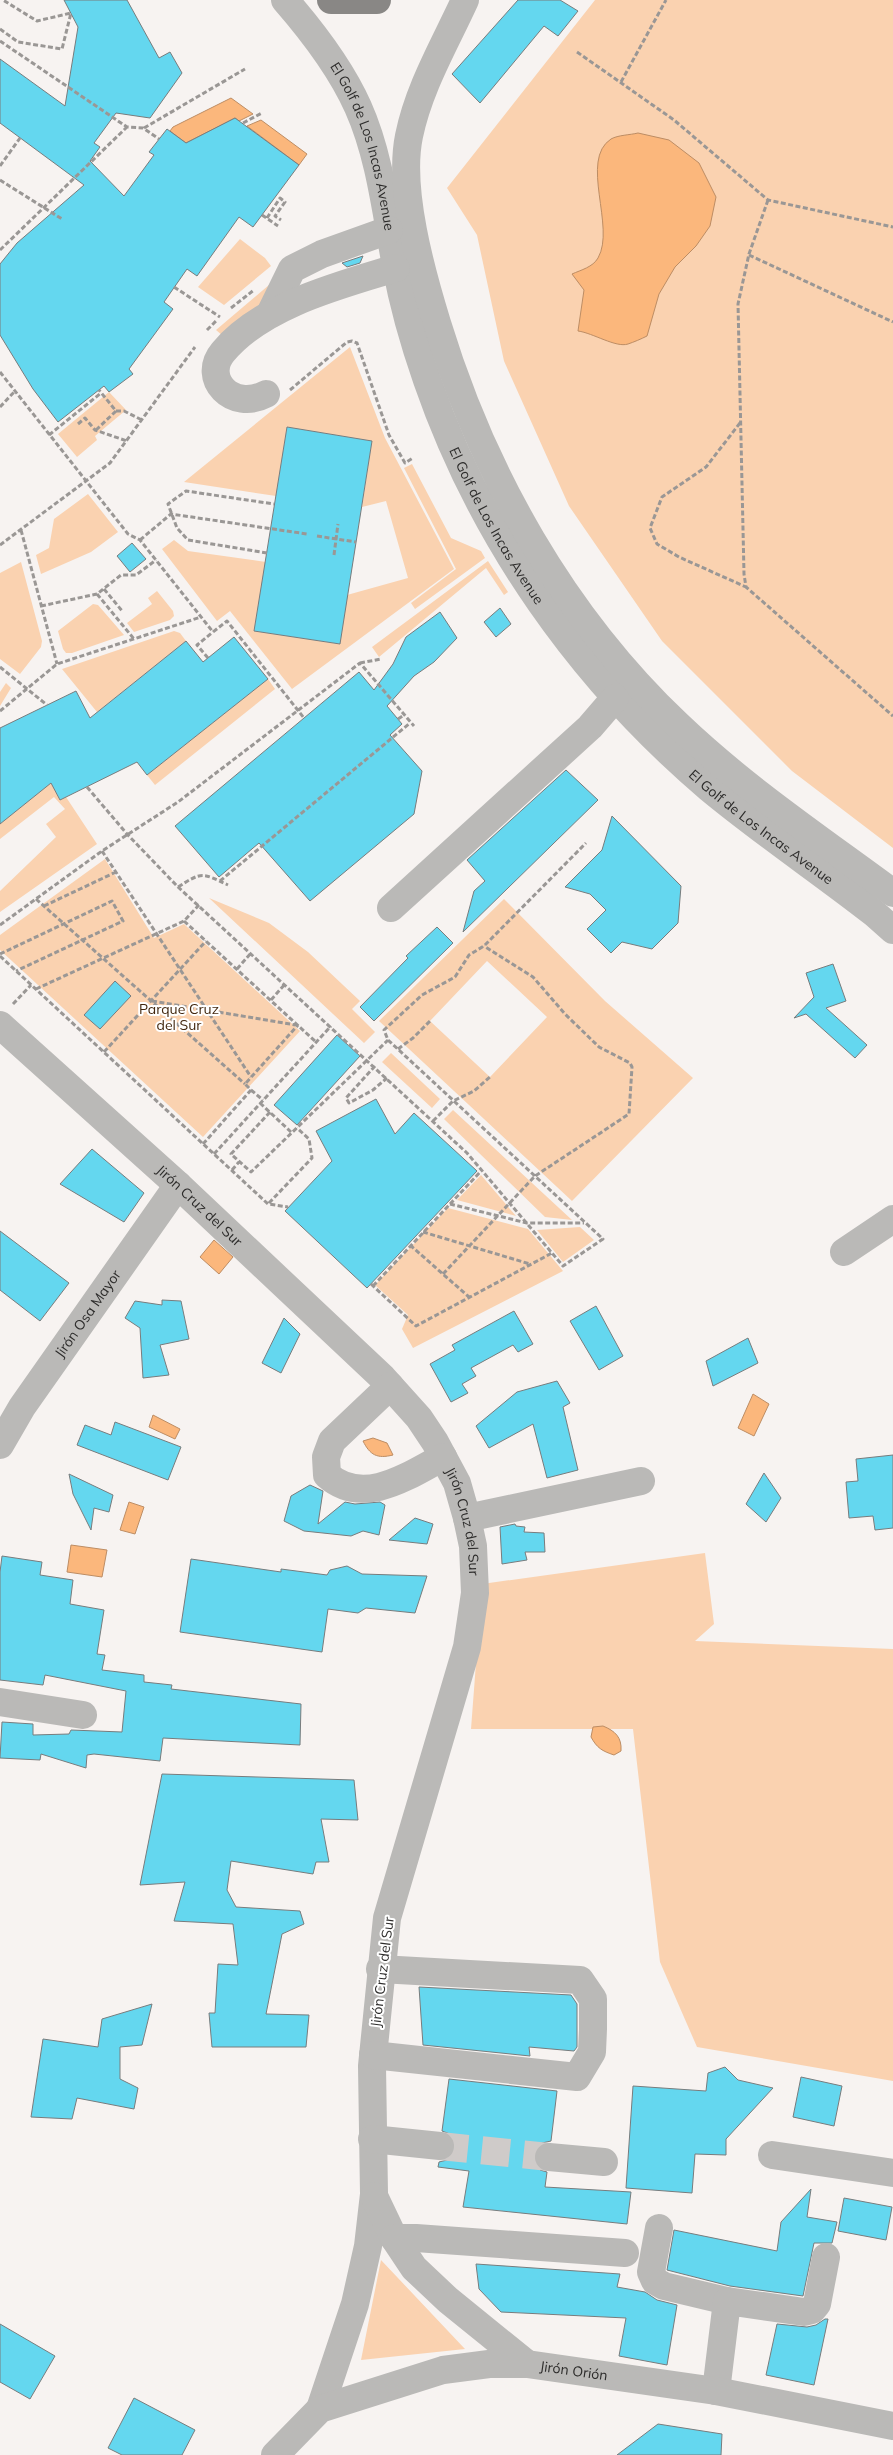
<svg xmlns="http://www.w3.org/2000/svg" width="893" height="2455" viewBox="0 0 893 2455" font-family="Mulish,sans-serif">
  <rect width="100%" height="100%" fill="#f7f3f1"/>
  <path fill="#fad2b0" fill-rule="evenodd" d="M 595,0 L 893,0 L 893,848 L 792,771 L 662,641 L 569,506 L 504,361 L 477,235 L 447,188 Z
    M 240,239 L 265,258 L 271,266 L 224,305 L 198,287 Z
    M 276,279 L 265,300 L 223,336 L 216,330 Z
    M 350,347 L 385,438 L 454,569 L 292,689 L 230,611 L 217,621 L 162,549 L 174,540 L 188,551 L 266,562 L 254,631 L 339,644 L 347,595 L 408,578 L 386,501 L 362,507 L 372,441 L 287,427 L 276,496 L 184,482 Z
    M 109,392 L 126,410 L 95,436 L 97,440 L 77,457 L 58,434 Z
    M 412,464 L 451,538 L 481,551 L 485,558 L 415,609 L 411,603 L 456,569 L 404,468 Z
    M 88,494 L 118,532 L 91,552 L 41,574 L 36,555 L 49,548 L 54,519 Z
    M 488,561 L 508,592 L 504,595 L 486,568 L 379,657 L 372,647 Z
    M 21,562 L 42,641 L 41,647 L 20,674 L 0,659 L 0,573 Z
    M 157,591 L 173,611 L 174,616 L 170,620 L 134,632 L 127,623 L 152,604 L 148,598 Z
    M 93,604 L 98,605 L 124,635 L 72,653 L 66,653 L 63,649 L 58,631 Z
    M 174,631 L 180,633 L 186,641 L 97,712 L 62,669 Z
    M 268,679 L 275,689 L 155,785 L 147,775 Z
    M 6,683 L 11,688 L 0,706 L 0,692 Z
    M 51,783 L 60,800 L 66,797 L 97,844 L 0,912 L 0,891 L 56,837 L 46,824 L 65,809 L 54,797 L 0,839 L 0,824 Z
    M 105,859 L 154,938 L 184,924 L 300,1031 L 203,1137 L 0,950 L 0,935 Z
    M 209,898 L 269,923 L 308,952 L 360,1001 L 352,1009 L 375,1032 L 364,1043 Z
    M 504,899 L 605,1001 L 693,1078 L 572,1201 L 379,1021 ZM 487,961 L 547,1017 L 490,1077 L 430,1021 Z
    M 391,1053 L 440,1099 L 432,1108 L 382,1062 Z
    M 453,1110 L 572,1220 L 545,1217 L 444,1119 Z
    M 481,1175 L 516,1216 L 457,1200 Z
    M 448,1208 L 528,1229 L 563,1271 L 413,1348 L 402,1329 L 408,1315 L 375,1285 Z
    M 580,1227 L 594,1240 L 563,1262 L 537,1230 Z
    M 705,1553 L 714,1624 L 695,1641 L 893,1649 L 893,2081 L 697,2047 L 660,1962 L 633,1729 L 471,1729 L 482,1584 Z
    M 381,2260 L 465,2349 L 361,2360 Z"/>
  <path fill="#fbb77c" stroke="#bd8d64" d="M 231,98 L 253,114 L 239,121 L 235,118 L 186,143 L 170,131 L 173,127 Z
    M 261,120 L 307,154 L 299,165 L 247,126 Z
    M 638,133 L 669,140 L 699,163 L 716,197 L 710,226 L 696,246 L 675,267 L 659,294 L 647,336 C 641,339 634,342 628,344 C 616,348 593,333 578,331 L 584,290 L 572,274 C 581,270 593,267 598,258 C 616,227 579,160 611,139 C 618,135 630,135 638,133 Z
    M 214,1240 L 233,1257 L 219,1274 L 200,1257 Z
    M 753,1394 L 769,1404 L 754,1436 L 738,1428 Z
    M 153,1415 L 180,1429 L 175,1439 L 149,1427 Z
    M 373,1438 L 387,1443 L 393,1455 C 377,1459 370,1455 363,1441 Z
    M 129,1502 L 144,1507 L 135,1534 L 120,1530 Z
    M 71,1545 L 107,1550 L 102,1577 L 67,1572 Z
    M 603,1726 C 615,1731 622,1737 621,1751 L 614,1755 C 602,1751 597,1748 591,1737 L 593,1727 Z"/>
  <path fill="#64d7ef" stroke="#787c7d" d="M 64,0 L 127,0 L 159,58 L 170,52 L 182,73 L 150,118 L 116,113 L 94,143 L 100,147 L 90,161 L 124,196 L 154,155 L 149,152 L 167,129 L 186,143 L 235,118 L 299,165 L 253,227 L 239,217 L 197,276 L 187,269 L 164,302 L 173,309 L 129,369 L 133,374 L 109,392 L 104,386 L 58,422 L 33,389 L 0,335 L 0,264 L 17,243 L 84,185 L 0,123 L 0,59 L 65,106 L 78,27 Z
    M 518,0 L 560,0 L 578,11 L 558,36 L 544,26 L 480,103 L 452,74 Z
    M 363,256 L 360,263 L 347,267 L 342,263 Z
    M 287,427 L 372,441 L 340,644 L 254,631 Z
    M 132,543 L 146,559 L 130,572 L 117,556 Z
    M 500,608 L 511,624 L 496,637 L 484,622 Z
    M 440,612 L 457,638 L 434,662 L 414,676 L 387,706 L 402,724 L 390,735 L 422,771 L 414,814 L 310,901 L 259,843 L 219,877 L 175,826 L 359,672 L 374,690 L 393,664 L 406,637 Z
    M 234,637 L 268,679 L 147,775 L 137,762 L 60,800 L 51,783 L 0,824 L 0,728 L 76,691 L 90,718 L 186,641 L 203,662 Z
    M 566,770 L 598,800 L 463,932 L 474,891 L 485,881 L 467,860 Z
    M 612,816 L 681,886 L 678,923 L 652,949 L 622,942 L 611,953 L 587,929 L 606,910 L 590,894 L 565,887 L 602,850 Z
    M 437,927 L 453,943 L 374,1021 L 360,1007 L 408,958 L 406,956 Z
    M 833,964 L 846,1001 L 826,1008 L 867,1045 L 855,1058 L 806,1014 L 794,1018 L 814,997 L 806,973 Z
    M 115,981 L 131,996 L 100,1029 L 84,1015 Z
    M 337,1035 L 360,1056 L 297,1125 L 274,1105 Z
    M 376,1099 L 395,1134 L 414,1113 L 477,1171 L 367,1288 L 285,1211 L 332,1161 L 316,1131 Z
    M 92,1149 L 144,1193 L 124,1222 L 60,1184 Z
    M 0,1231 L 69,1283 L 40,1321 L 0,1290 Z
    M 162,1300 L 181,1301 L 189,1339 L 160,1345 L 169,1375 L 143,1378 L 140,1328 L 125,1318 L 135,1301 L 162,1305 Z
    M 596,1306 L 623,1356 L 599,1370 L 570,1321 Z
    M 514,1311 L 533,1344 L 518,1352 L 513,1345 L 471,1368 L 476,1376 L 462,1384 L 468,1393 L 451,1402 L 430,1364 L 455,1350 L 452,1345 Z
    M 284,1318 L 300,1334 L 281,1373 L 262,1363 Z
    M 748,1338 L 758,1363 L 713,1386 L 706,1361 Z
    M 557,1381 L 570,1403 L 563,1407 L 578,1470 L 547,1478 L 533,1424 L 489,1448 L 476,1426 L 517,1392 Z
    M 115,1422 L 181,1447 L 168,1480 L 77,1445 L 85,1425 L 111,1435 Z
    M 893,1455 L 893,1528 L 875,1530 L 873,1516 L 849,1518 L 846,1482 L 858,1481 L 856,1459 Z
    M 764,1473 L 781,1498 L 766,1522 L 746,1504 Z
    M 69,1474 L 113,1495 L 109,1512 L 94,1508 L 91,1530 L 73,1494 Z
    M 310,1485 L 323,1491 L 318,1524 L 345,1502 L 355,1504 L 380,1502 L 385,1505 L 379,1535 L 363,1531 L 351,1536 L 304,1531 L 284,1521 L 291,1496 Z
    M 415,1518 L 433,1524 L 427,1544 L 389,1540 Z
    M 515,1524 L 516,1526 L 525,1527 L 524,1532 L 544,1533 L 545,1552 L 525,1552 L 527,1560 L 502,1564 L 500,1527 Z
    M 2,1556 L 42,1562 L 40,1575 L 73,1580 L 70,1604 L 104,1610 L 97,1654 L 105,1655 L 102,1670 L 144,1675 L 144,1682 L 172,1685 L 171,1689 L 301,1704 L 300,1745 L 163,1738 L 160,1761 L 94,1754 L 87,1755 L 86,1768 L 41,1754 L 40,1760 L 0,1758 L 2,1722 L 33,1724 L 33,1735 L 69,1734 L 71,1730 L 122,1732 L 126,1691 L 45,1675 L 43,1685 L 0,1680 L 0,1572 Z
    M 191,1559 L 281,1572 L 281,1569 L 327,1575 L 330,1570 L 347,1566 L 362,1574 L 427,1576 L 415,1613 L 366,1608 L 358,1613 L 328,1609 L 322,1652 L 180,1632 Z
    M 162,1774 L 354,1780 L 358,1820 L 321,1819 L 329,1862 L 316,1862 L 313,1874 L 231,1861 L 227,1890 L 236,1907 L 300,1911 L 304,1924 L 282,1934 L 266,2014 L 309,2015 L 306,2047 L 212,2047 L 209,2013 L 215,2013 L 218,1964 L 238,1965 L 233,1924 L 174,1921 L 185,1882 L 140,1885 Z
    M 419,1987 L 571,1995 L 577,2004 L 577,2047 L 574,2051 L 529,2047 L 530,2056 L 423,2045 Z
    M 152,2004 L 142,2045 L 120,2047 L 120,2079 L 138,2088 L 134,2109 L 77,2098 L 72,2119 L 31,2117 L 43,2039 L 98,2047 L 102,2019 Z
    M 725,2067 L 738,2080 L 773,2088 L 726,2139 L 726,2155 L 695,2154 L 692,2193 L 626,2188 L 633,2086 L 706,2091 L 708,2073 Z
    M 801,2077 L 842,2086 L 834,2126 L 793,2117 Z
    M 449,2079 L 557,2091 L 551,2141 L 542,2143 L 536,2148 L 534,2155 L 535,2164 L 540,2170 L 547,2172 L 545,2187 L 631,2192 L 627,2224 L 463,2207 L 469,2171 L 438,2167 L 439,2162 L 447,2160 L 452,2156 L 455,2148 L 454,2139 L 450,2134 L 442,2131 Z
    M 811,2189 L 807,2217 L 837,2222 L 832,2243 L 814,2243 L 803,2296 L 730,2286 L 667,2270 L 674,2230 L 777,2251 L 781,2222 Z
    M 844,2198 L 892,2207 L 886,2240 L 838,2231 Z
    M 476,2264 L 620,2274 L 617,2287 L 645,2292 L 657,2300 L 677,2305 L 667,2365 L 619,2356 L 626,2318 L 501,2312 L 479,2289 Z
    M 825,2319 L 828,2319 L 814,2385 L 766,2375 L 777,2324 L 807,2327 L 816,2325 Z
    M 0,2324 L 55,2356 L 30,2399 L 0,2382 Z
    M 134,2398 L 195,2430 L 182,2455 L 122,2455 L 108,2448 Z
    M 658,2424 L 722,2434 L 721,2455 L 617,2455 Z"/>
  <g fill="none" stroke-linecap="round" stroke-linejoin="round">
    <path stroke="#cfcbc9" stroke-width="28" stroke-dasharray="28 14" stroke-linecap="butt" d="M 440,2146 L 549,2157"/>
    <path stroke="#9a9795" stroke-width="3" stroke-dasharray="5 2.5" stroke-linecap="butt" d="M 0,29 L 18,42 L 62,49 L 71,13 L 37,21 L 3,0
      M 0,41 L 127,127 L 143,128 L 159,139
      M 577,52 L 674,120 L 768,200 L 893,227
      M 621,82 L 666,0
      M 243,123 L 262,113
      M 144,128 L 245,69
      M 0,166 L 20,138
      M 0,180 L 62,219
      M 768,200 L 749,254 L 738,304 L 744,574 L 746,587 L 893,716
      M 262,215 L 278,226
      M 267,218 L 280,198 L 285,202 L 275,216 L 281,220
      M 0,250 L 127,127
      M 749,255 L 893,322
      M 174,287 L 220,317
      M 231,308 L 254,290
      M 207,330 L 217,320
      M 0,372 L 128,534 L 140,540 L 213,632 L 227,621 L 304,718
      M 290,390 L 347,342 L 352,341 L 357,343 L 389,435 L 405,463 L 413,458
      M 0,407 L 15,391
      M 116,411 L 124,411 L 142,420
      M 740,423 L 706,467 L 662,497 L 650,528 L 657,544 L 679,557 L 746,587
      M 78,424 L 85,418 L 95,430 L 127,441
      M 96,430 L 116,411 L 99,390
      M 49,435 L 101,393
      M 21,530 L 57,664
      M 317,536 L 356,542
      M 140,540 L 171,514 L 307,534
      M 0,545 L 110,463 L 195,347
      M 267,553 L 188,540 L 177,528 L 168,504 L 186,491 L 274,504
      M 334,555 L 338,524
      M 104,589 L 123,612
      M 97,594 L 134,639
      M 41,606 L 97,594 L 121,575 L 136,575 L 156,560
      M 208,658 L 197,645 L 213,632
      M 360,663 L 381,659
      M 0,667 L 47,705
      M 0,711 L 57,664 L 201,617
      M 398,719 L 404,715
      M 87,787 L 127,834 L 178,887 L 467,1153 L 563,1266 L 603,1239 L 388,1040 L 384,1030 L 422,995 L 455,977 L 469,955 L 484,946 L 586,843
      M 102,851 L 251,1077
      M 220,881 L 410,723
      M 178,887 C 203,871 202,873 228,885
      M 36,899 L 245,1084
      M 44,906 L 116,872
      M 184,921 L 316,1042
      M 0,925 L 102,851 L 178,802 L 360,663 L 414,726
      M 0,954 L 112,901 L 123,921 L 16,971
      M 0,956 L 268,1204 L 288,1207
      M 237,969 L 251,953
      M 36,989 L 184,921 L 199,905
      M 271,1000 L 285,984
      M 152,1001 L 296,1025
      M 13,1004 L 31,985
      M 398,1049 L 413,1038 L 430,1021
      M 104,1052 L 206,941
      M 375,1066 L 346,1098 L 349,1103 L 373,1090 L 387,1078
      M 251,1090 L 263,1100
      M 260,1103 L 291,1132
      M 270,1112 L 231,1154 L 251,1172 L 388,1040
      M 433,1121 L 453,1101 L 474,1091 L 490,1077
      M 203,1144 L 251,1090 L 245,1084 L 298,1025
      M 214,1154 L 331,1026
      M 232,1170 L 239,1162
      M 269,1203 L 312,1158 L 309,1139 L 297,1128
      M 450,1204 L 527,1223 L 584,1223
      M 423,1232 L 530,1264
      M 410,1245 L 469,1297
      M 443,1274 L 535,1176 L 629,1114 L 632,1067 L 630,1063 L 599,1047 L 565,1014 L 533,977 L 484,946
      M 371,1284 L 416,1326 L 552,1253
      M 373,1286 L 482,1170"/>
    <g stroke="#bab9b7" stroke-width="28">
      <path id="s1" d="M 285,0 C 312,31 341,69 358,107 C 380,156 386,213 396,266 C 403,304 414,343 427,380 C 482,539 581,679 709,788 C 762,832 820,871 875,914 L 893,930"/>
      <path d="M 465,0 C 445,44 419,87 409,136 C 398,189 421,271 437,323 C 483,474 563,616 678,725 C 744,788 820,839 893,893"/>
      <path d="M 270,314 L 292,269 L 322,254 L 389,230"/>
      <path d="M 266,394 C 232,412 201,378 223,352 C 262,305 340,285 396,268"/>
      <path d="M 391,908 L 590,727 L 615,698"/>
      <path id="s2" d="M 0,1025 L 178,1185 L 383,1378 L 419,1418 L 435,1442 L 457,1483 L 467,1518 L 473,1546 L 475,1593 L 467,1647 L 387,1918 L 372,2066 L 374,2194 L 368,2246 L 355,2304 L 320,2409"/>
      <path d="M 844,1252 L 893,1219"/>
      <path d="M 390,1386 L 332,1441 L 326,1457 L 327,1475 C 363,1507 408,1476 443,1457"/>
      <path id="s3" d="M 0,1445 L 22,1407 L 178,1185"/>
      <path d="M 467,1518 L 641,1481"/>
      <path d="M 0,1702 L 83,1715"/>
      <path d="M 373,2055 L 577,2077 L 592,2052 L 593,2029 L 593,1999 L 580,1980 L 380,1969"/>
      <path d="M 372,2139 L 440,2146"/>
      <path d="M 772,2155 L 893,2173"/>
      <path d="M 549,2157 L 604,2162"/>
      <path d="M 374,2196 L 394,2238 L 414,2268 L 448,2300 L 527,2364"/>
      <path d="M 659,2228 L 651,2272 L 655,2281 L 664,2286 L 727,2301"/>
      <path d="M 394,2238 L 416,2238 L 625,2253"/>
      <path d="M 716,2391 L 727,2301 L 804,2312 L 812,2310 L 817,2304 L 826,2257"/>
      <path id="s4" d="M 275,2455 L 320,2409 L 443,2370 L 489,2364 L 527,2364 L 716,2391 L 893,2426"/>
    </g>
    <path stroke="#898785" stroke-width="28" d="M 331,0 L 377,0"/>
  </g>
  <g text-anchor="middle" stroke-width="4" stroke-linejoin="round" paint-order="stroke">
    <g font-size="14" fill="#2d2c2b" stroke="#fff">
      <text dy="5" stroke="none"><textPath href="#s1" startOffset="169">El Golf de Los Incas Avenue</textPath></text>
      <text dy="5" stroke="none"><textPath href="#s1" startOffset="574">El Golf de Los Incas Avenue</textPath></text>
      <text dy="5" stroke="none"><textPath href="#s1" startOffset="979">El Golf de Los Incas Avenue</textPath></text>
      <text dy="5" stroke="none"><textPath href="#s2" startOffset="269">Jirón Cruz del Sur</textPath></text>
      <text dy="5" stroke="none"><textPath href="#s3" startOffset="158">Jirón Osa Mayor</textPath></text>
      <text dy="5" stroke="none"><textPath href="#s2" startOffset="689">Jirón Cruz del Sur</textPath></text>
      <text transform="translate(382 1972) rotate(-83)" y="5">Jirón Cruz del Sur</text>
      <text dy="5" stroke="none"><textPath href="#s4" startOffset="325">Jirón Orión</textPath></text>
    </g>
    <g font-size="14" fill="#41260d" stroke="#fff">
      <text x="179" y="1014">Parque Cruz<tspan x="179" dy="16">del Sur</tspan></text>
    </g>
  </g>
</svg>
